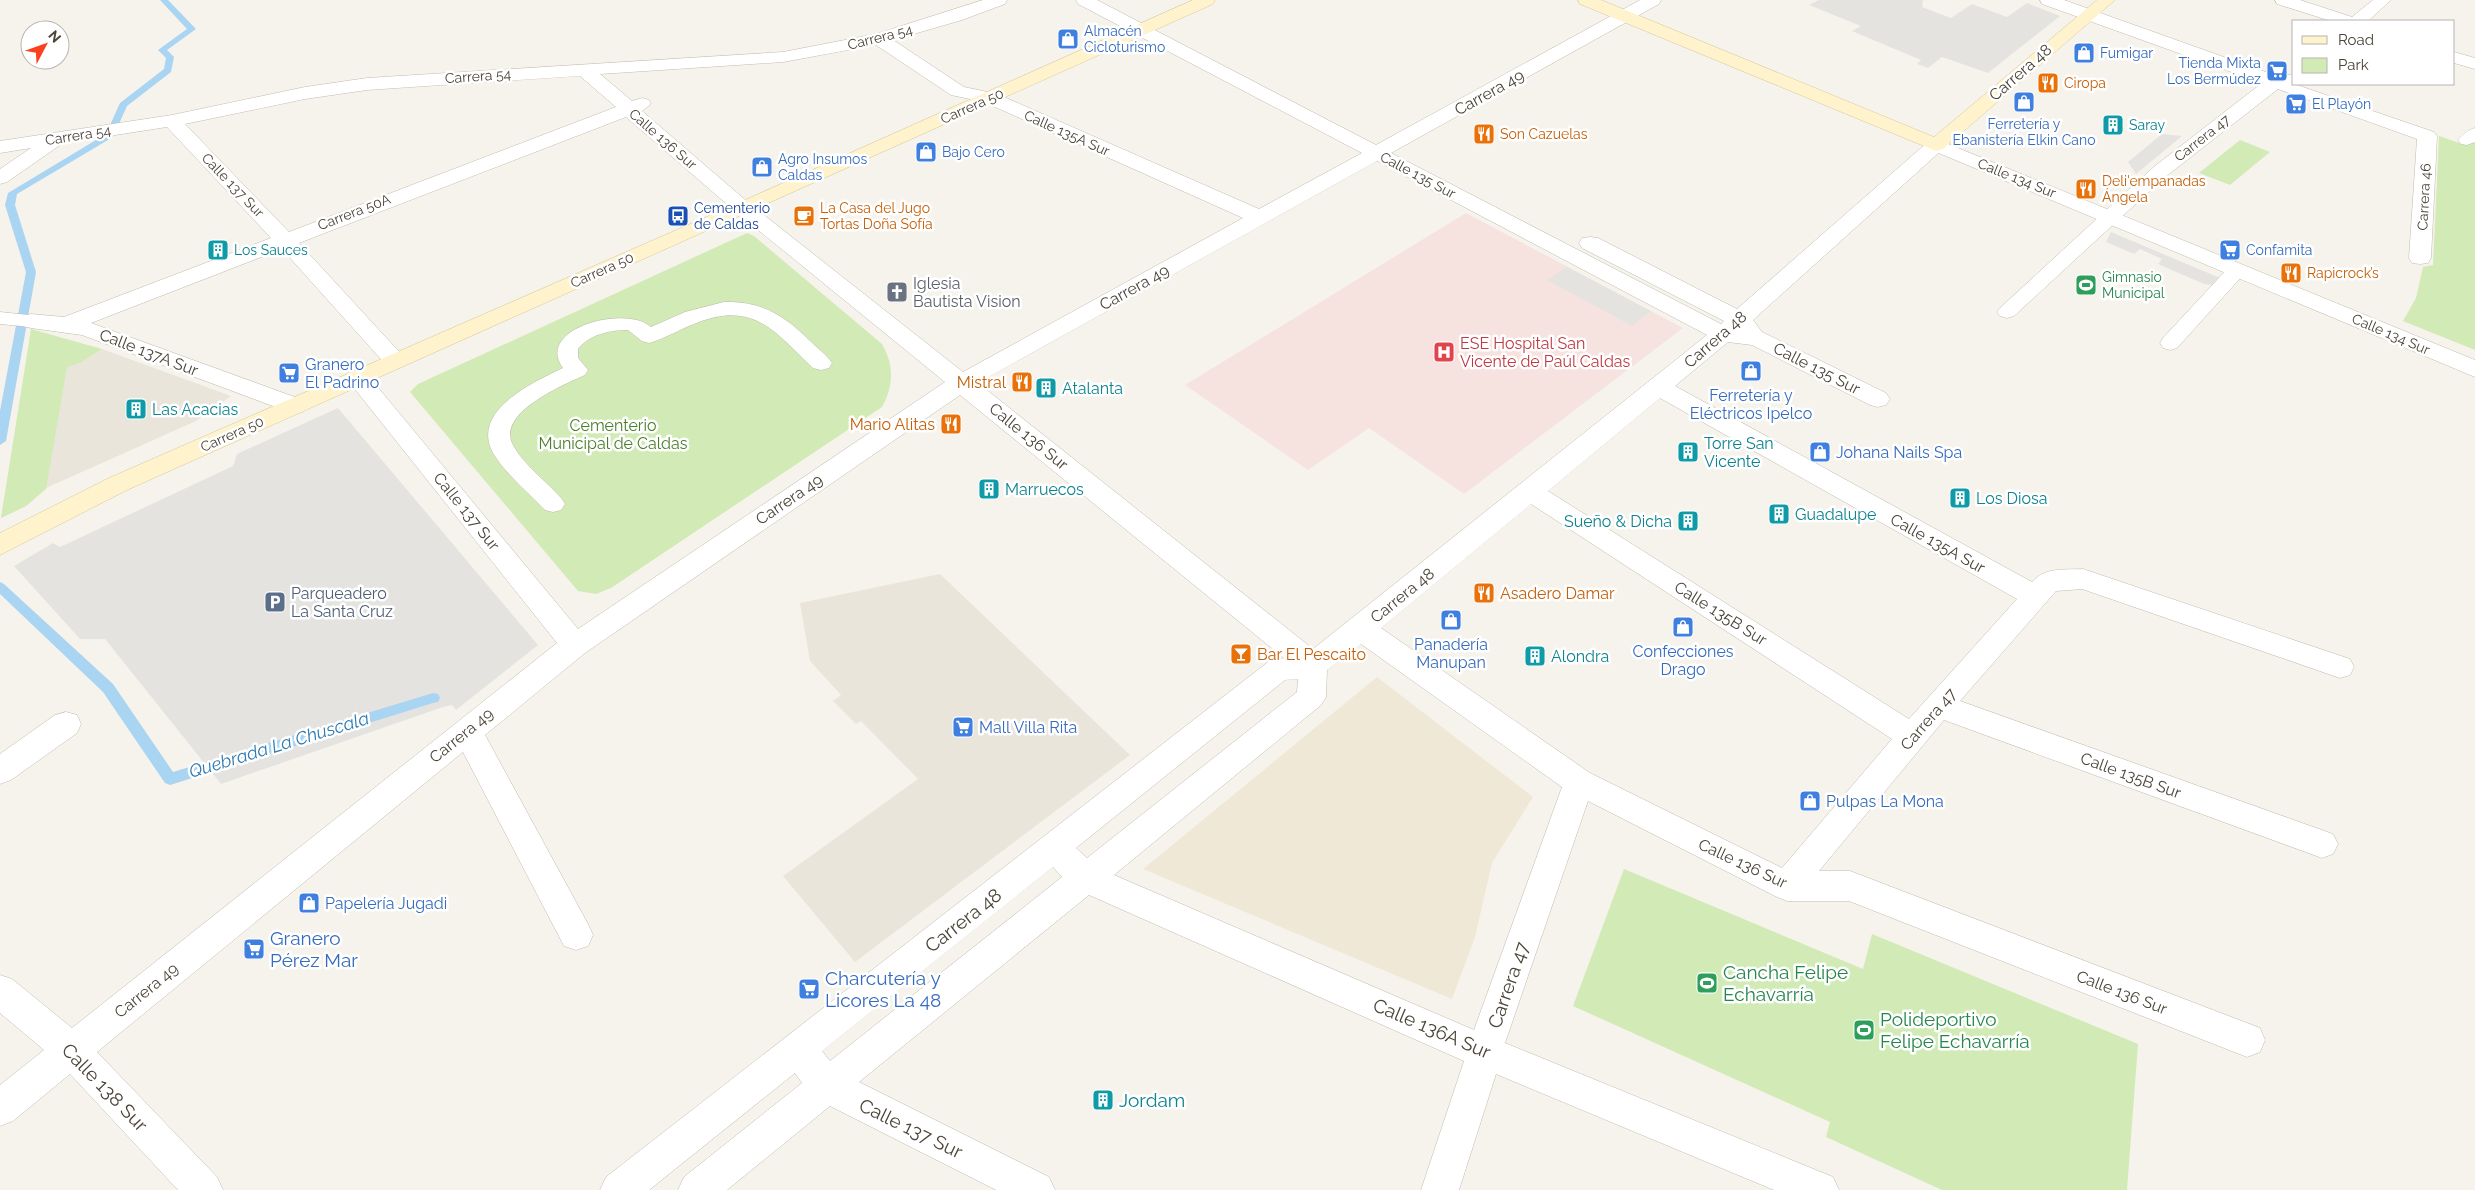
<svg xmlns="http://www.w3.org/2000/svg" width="2475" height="1190" viewBox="0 0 2475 1190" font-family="Raleway,sans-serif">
  <rect width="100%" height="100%" fill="#f6f3ec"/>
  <path fill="#eae5da" d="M 102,349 L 231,396 L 196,421 L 46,488 L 26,506 L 1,518 L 24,378 L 80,363 Z
    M 940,574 L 1130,755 L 855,962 L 783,876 L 918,779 L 861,721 L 856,724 L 833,701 L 841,695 L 810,661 L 800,603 Z"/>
  <path fill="#efe8d6" d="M 1377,677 L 1533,797 L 1492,863 L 1475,937 L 1452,999 L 1143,869 Z"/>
  <path fill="#f6e3e0" d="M 1466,213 L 1683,328 L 1464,494 L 1369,428 L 1308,470 L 1185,385 Z"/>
  <path fill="#d2eab5" d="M 2439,136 L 2465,145 L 2475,137 L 2475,350 L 2403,321 L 2416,298 L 2423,267 L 2433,265 Z
    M 2240,140 L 2270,152 L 2230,185 L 2199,173 Z
    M 747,233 L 754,236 L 882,344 C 894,365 894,385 882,407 L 611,588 L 596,594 L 578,591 L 410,392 L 418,384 Z
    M 31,329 L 102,349 L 80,363 L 67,367 L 46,489 L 26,506 L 1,518 Z
    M 1624,869 L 1863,969 L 1872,934 L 2138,1044 L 2127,1190 L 1942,1190 L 1826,1137 L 1830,1122 L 1573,1006 Z"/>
  <path fill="#e5e3e0" d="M 1819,0 L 1923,0 L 1922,7 L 1951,18 L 1972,4 L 2007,17 L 2027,3 L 2060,16 L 1988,73 L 1942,57 L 1928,68 L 1917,64 L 1921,60 L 1852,31 L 1861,26 L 1809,5 Z
    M 2162,134 L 2182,136 L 2136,174 L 2128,162 Z
    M 2111,232 L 2220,278 L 2213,285 L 2204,284 L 2158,264 L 2162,259 L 2140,249 L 2134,254 L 2106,242 Z
    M 1567,267 L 1651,311 L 1632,326 L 1547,280 Z
    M 338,408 L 538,645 L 456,710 L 452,705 L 443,707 L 221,784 L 105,639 L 80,639 L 14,566 L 53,543 L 60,547 L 233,466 L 237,454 Z"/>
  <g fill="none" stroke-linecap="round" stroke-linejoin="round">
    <path fill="#a9d4f2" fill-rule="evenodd" d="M 160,0 L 168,0 L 196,29 L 167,50 L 174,57 L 171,72 L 127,106 L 113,137 L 17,194 L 15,205 L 36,272 L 6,441 L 0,445 L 0,411 L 26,272 L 5,205 L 8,193 L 106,134 L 120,103 L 164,69 L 166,58 L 158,50 L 187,29 Z
      M 0,582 L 4,584 L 113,684 L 173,772 L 433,693 L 438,694 L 440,698 L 438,702 L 433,703 L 170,785 L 165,783 L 103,692 L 0,594 Z"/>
    <g stroke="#c2bbae" stroke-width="1">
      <path id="pedestrian" d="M 2475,128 L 2475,142 L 2467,145 L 2461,144 L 2458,140 C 2463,134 2468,130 2475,128 Z
        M 2110,211 L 2117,213 L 2119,217 L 2117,221 L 2014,316 L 2007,318 L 2000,316 L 1997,312 L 2000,308 L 2103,213 Z
        M 2237,264 L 2244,266 L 2247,270 L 2244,274 L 2177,348 L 2170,350 L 2163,348 L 2160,343 L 2163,338 L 2230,266 Z
        M 724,302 C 761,301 784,315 810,341 C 817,348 826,354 832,363 L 829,368 L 821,370 L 813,368 C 776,333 755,301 699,322 C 682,328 666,338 649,343 L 642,341 L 628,330 C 611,330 589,334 578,349 L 578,358 L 588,370 L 585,375 C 563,385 493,414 514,447 C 525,466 546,481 561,498 L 565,504 L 561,510 L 553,512 L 545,510 C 530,493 497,467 490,446 C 477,407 536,381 563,368 C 534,329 625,304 651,327 L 685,312 Z
        M 0,312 L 38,316 L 41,321 L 38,326 L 31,327 L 0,324 Z"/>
    </g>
    <g stroke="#c2bbae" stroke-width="1">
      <path id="minor" d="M 983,0 L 1007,0 L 1005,4 L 962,20 L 893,40 L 964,87 L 997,94 L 1259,209 L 1362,153 L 1078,4 L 1076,0 L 1097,0 L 1376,145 L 1640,0 L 1661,0 L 1659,4 L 1391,153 L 1721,324 L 1724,321 L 1582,248 L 1579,243 L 1582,238 L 1590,237 L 1598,238 L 1737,309 L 1929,141 L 1943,141 L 1946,145 L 1943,149 L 1753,320 L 1762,332 L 1886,393 L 1890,399 L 1886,405 L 1878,407 L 1870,405 L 1752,345 L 1728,342 L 1675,386 L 2032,582 C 2045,567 2064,570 2083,569 L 2350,659 L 2354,667 L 2350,675 L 2340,678 L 2082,589 L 2056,591 L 1960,701 L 2333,834 L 2338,844 L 2333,854 L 2322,858 L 1944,720 L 1819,871 L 1850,871 L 2260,1028 L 2265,1040 L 2260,1052 L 2247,1057 L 1849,901 L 1787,901 L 1775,896 L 1588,801 L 1505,1043 L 1833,1177 L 1839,1190 L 1774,1190 L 1496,1074 L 1459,1190 L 1421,1190 L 1464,1061 L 1089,895 L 859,1082 L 1049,1177 L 1055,1190 L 996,1190 L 830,1106 L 727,1190 L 678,1190 L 684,1177 L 802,1083 L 795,1073 L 649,1190 L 600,1190 L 606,1177 L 1268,662 L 1284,658 L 960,395 L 585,653 L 485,735 L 588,924 L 593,935 L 588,946 L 576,950 L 564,946 L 463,752 L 97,1052 L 217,1177 L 223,1190 L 178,1190 L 70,1074 L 13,1121 L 0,1126 L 0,1085 L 44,1050 L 0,1013 L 0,975 L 12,979 L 72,1028 L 557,643 L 350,383 L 346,378 L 350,373 L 358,370 L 366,373 L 578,629 L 945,382 L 736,212 L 626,117 L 299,243 L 403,356 L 407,361 L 403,366 L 395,368 L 387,366 L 282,249 L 91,323 L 303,400 L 306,406 L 303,412 L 294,414 L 82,335 L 31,328 L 23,326 L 20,321 L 23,316 L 31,314 L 64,317 L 271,238 L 167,127 L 63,143 L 7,182 L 0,184 L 0,169 L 31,148 L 0,153 L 0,141 L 172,115 L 305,87 L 367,78 L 783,52 L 876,34 ZM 876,45 L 951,95 L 984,102 L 1243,218 L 963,372 L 750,204 L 642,111 L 651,104 L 649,100 L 642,98 L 632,101 L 600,74 L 783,62 ZM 580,76 L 616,107 L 289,232 L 185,124 L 305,99 L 367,90 ZM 1377,161 L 1707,335 L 1313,649 L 978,383 ZM 1660,398 L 2017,599 L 1909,719 L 1548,491 ZM 1531,504 L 1892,739 L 1782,868 L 1590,773 L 1381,628 ZM 1361,644 L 1562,787 L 1474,1030 L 1114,875 L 1321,705 L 1326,697 L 1327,670 ZM 1298,679 L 1297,692 L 1087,858 L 1076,848 L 1285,680 ZM 1053,867 L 1062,877 L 830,1061 L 822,1051 Z
        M 2040,0 L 2064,0 L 2277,76 L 2294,74 L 2294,84 L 2434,132 L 2437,136 L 2431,258 L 2428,263 L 2420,264 L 2412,263 L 2409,258 L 2417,139 L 2278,89 L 2169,174 L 2117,221 L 2110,223 L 2103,221 L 2100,217 L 2103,213 L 2155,166 L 2262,83 L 2042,4 Z
        M 2275,0 L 2300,0 L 2352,17 L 2373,0 L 2391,0 L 2368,21 L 2331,21 L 2277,4 Z
        M 2454,52 L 2475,58 L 2475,69 L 2454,63 Z
        M 66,712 L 77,715 L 81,724 L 77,733 L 11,780 L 0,784 L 0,754 L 55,715 Z"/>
    </g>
    <g stroke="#c2bbae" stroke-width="1">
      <path id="tertiary" d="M 1936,139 L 2475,360 L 2475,377 L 1929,149 L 1926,145 L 1929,141 Z"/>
    </g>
    <g stroke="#d6c79b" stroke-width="1">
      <path id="secondary" d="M 1193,0 L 1215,0 L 1213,4 L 127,490 L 0,555 L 0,533 L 109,478 L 736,204 Z
        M 1578,0 L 1601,0 L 1934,137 L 2097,0 L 2115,0 L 1943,149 L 1936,151 L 1580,4 Z"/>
    </g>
    <use href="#pedestrian" fill="#fff" fill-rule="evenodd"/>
    <use href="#minor" fill="#fff" fill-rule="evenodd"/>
    <use href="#tertiary" fill="#fff" fill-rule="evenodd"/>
    <use href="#secondary" fill="#fff3cd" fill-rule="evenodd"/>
  </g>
  <defs>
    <g id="shop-square" transform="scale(1.125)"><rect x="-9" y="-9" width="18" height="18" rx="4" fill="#3f7fe0" stroke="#fff"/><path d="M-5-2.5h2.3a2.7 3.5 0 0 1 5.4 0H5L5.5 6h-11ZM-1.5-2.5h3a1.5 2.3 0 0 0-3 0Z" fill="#fff"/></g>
    <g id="supermarket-square" transform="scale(1.125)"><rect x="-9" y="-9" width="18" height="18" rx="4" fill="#3f7fe0" stroke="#fff"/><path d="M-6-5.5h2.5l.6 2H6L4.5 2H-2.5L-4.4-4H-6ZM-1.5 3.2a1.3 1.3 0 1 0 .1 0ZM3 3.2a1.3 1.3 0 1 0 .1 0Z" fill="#fff"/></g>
    <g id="restaurant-square" transform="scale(1.125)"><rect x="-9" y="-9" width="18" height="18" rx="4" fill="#e8710a" stroke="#fff"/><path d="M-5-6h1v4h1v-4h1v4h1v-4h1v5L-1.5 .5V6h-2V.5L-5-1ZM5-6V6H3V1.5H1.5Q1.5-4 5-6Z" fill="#fff"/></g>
    <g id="building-square" transform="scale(1.125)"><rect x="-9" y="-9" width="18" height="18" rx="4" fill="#0f9aa8" stroke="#fff"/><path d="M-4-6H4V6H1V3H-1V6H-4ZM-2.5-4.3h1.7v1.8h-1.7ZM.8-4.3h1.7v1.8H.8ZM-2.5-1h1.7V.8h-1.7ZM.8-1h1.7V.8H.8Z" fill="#fff"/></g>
    <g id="bus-square" transform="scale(1.125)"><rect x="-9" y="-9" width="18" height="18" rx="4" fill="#1a4fb4" stroke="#fff"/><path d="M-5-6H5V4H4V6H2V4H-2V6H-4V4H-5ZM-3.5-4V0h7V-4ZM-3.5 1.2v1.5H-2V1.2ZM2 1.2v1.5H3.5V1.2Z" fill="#fff"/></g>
    <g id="cafe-square" transform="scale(1.125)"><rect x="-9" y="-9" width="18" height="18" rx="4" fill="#e8710a" stroke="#fff"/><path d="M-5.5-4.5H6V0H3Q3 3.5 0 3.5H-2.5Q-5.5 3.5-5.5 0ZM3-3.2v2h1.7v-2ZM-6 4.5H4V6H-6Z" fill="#fff"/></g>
    <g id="stadium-square" transform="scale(1.125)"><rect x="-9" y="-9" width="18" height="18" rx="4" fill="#2e9e5b" stroke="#fff"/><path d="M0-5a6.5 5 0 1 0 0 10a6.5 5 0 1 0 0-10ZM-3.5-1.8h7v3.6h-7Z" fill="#fff"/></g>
    <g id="church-square" transform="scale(1.125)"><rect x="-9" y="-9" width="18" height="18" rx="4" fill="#6b7280" stroke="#fff"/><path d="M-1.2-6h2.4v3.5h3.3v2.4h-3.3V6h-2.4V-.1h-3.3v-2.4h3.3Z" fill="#fff"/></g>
    <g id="hospital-square" transform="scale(1.125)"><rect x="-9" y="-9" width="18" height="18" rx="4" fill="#e0444e" stroke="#fff"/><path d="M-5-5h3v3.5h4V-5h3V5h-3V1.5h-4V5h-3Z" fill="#fff"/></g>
    <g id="parking-square" transform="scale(1.125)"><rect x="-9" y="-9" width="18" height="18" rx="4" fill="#5c6f8a" stroke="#fff"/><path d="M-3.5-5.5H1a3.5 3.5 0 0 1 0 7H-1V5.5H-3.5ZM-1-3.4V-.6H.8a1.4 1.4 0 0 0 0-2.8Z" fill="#fff"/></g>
    <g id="bar-square" transform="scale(1.125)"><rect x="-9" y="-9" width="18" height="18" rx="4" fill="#e8710a" stroke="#fff"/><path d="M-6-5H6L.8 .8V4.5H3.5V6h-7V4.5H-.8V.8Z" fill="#fff"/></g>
  </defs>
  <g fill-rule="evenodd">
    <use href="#shop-square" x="1068" y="39"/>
    <use href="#shop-square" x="2084" y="53"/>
    <use href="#supermarket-square" x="2277" y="71"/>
    <use href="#restaurant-square" x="2048" y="83"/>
    <use href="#shop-square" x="2024" y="102"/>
    <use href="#supermarket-square" x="2296" y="104"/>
    <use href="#building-square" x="2113" y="125"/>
    <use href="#restaurant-square" x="1484" y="134"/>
    <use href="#shop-square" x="926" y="152"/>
    <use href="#shop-square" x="762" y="167"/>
    <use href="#restaurant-square" x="2086" y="189"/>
    <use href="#bus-square" x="678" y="216"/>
    <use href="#cafe-square" x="804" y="216"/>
    <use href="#building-square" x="218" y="250"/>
    <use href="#supermarket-square" x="2230" y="250"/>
    <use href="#restaurant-square" x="2291" y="273"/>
    <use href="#stadium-square" x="2086" y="285"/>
    <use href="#church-square" x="897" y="292"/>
    <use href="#hospital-square" x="1444" y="352"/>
    <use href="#shop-square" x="1751" y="371"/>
    <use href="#supermarket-square" x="289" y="373"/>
    <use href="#restaurant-square" x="1022" y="382"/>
    <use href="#building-square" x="1046" y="388"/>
    <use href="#building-square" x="136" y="409"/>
    <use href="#restaurant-square" x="951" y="424"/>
    <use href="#building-square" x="1688" y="452"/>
    <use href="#shop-square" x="1820" y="452"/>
    <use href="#building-square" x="989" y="489"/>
    <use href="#building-square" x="1960" y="498"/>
    <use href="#building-square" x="1779" y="514"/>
    <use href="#building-square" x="1688" y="521"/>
    <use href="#restaurant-square" x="1484" y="593"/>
    <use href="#parking-square" x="275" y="602"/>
    <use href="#shop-square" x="1451" y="620"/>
    <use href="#shop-square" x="1683" y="627"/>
    <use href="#bar-square" x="1241" y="654"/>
    <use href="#building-square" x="1535" y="656"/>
    <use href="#supermarket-square" x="963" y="727"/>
    <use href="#shop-square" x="1810" y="801"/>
    <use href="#shop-square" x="309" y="903"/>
    <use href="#supermarket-square" x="254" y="949"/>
    <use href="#stadium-square" x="1707" y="983"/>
    <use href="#supermarket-square" x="809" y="989"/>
    <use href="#stadium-square" x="1864" y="1030"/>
    <use href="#building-square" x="1103" y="1100"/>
  </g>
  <g text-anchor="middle" stroke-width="5" stroke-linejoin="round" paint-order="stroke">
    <g font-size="14" fill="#366cbe" stroke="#fff" text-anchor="start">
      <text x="1084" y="36">Almacén<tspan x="1084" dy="16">Cicloturismo</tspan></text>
      <text x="2100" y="58">Fumigar</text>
      <text x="2261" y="68" text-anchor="end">Tienda Mixta<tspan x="2261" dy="16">Los Bermúdez</tspan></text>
      <text x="2312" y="109">El Playón</text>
      <text x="2024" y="129" text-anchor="middle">Ferretería y<tspan x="2024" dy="16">Ebanistería Elkin Cano</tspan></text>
      <text x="942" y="157">Bajo Cero</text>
      <text x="778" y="164">Agro Insumos<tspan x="778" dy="16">Caldas</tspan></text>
      <text x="2246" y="255">Confamita</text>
    </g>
    <g font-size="14" fill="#4b4439" stroke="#fff">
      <text transform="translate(880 37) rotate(-14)" y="5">Carrera 54</text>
      <text transform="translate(478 76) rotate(-4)" y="5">Carrera 54</text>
      <text transform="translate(972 106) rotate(-24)" y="5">Carrera 50</text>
      <text transform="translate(1067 133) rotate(24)" y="5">Calle 135A Sur</text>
      <text transform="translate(78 135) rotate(-9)" y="5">Carrera 54</text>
      <text transform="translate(2202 138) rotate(-38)" y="5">Carrera 47</text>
      <text transform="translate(663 139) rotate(41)" y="5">Calle 136 Sur</text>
      <text transform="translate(1418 175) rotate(28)" y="5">Calle 135 Sur</text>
      <text transform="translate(2017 178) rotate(22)" y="5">Calle 134 Sur</text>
      <text transform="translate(233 185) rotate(46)" y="5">Calle 137 Sur</text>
      <text transform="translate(2424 197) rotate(-87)" y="5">Carrera 46</text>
      <text transform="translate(354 212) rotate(-21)" y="5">Carrera 50A</text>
      <text transform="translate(602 270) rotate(-24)" y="5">Carrera 50</text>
      <text transform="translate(2391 334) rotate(23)" y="5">Calle 134 Sur</text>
      <text transform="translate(232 434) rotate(-24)" y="5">Carrera 50</text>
    </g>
    <g font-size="14" fill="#c56008" stroke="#fff" text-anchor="start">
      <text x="2064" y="88">Ciropa</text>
      <text x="1500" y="139">Son Cazuelas</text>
      <text x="2102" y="186">Deli'empanadas<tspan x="2102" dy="16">Ángela</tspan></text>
      <text x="820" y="213">La Casa del Jugo<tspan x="820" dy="16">Tortas Doña Sofía</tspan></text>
      <text x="2307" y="278">Rapicrock’s</text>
    </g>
    <g font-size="14" fill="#0d838f" stroke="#fff" text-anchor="start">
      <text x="2129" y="130">Saray</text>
      <text x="234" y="255">Los Sauces</text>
    </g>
    <g font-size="14" fill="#164399" stroke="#fff" text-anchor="start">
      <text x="694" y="213">Cementerio<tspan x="694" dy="16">de Caldas</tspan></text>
    </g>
    <g font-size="14" fill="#27864d" stroke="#fff" text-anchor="start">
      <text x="2102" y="282">Gimnasio<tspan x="2102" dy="16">Municipal</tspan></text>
    </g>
    <g font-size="16" fill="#4b4439" stroke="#fff">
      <text transform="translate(2020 72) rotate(-41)" y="6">Carrera 48</text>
      <text transform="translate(1489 92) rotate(-29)" y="6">Carrera 49</text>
      <text transform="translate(1134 287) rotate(-29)" y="6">Carrera 49</text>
      <text transform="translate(1715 339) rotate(-41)" y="6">Carrera 48</text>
      <text transform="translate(149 352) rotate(21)" y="6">Calle 137A Sur</text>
      <text transform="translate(1817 368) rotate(27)" y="6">Calle 135 Sur</text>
      <text transform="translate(1029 436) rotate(39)" y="6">Calle 136 Sur</text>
      <text transform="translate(789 499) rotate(-34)" y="6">Carrera 49</text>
      <text transform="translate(467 511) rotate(51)" y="6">Calle 137 Sur</text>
      <text transform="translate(1938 543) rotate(29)" y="6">Calle 135A Sur</text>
      <text transform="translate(1402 595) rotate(-39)" y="6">Carrera 48</text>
      <text transform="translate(1721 613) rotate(32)" y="6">Calle 135B Sur</text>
      <text transform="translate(1928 719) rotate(-49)" y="6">Carrera 47</text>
      <text transform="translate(461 735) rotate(-39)" y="6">Carrera 49</text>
      <text transform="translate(2131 775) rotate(20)" y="6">Calle 135B Sur</text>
      <text transform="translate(1743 863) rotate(25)" y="6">Calle 136 Sur</text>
      <text transform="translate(146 990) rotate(-39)" y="6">Carrera 49</text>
      <text transform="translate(2122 992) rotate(21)" y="6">Calle 136 Sur</text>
    </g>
    <g font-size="16" fill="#5b616d" stroke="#fff" text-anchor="start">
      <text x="913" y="289">Iglesia<tspan x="913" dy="18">Bautista Vision</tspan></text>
    </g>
    <g font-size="16" fill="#be3a42" stroke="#fff" text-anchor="start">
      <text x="1460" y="349">ESE Hospital San<tspan x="1460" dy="18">Vicente de Paúl Caldas</tspan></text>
    </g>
    <g font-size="16" fill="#366cbe" stroke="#fff" text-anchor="start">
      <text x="305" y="370">Granero<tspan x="305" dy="18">El Padrino</tspan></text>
      <text x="1751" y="401" text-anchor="middle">Ferretería y<tspan x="1751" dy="18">Eléctricos Ipelco</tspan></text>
      <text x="1836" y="458">Johana Nails Spa</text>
      <text x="1451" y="650" text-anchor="middle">Panadería<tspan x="1451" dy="18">Manupan</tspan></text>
      <text x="1683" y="657" text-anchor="middle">Confecciones<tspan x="1683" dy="18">Drago</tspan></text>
      <text x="979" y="733">Mall Villa Rita</text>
      <text x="1826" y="807">Pulpas La Mona</text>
      <text x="325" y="909">Papelería Jugadi</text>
    </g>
    <g font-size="16" fill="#c56008" stroke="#fff" text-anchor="end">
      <text x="1006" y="388">Mistral</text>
      <text x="935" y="430">Mario Alitas</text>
      <text x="1500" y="599" text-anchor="start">Asadero Damar</text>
      <text x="1257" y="660" text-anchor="start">Bar El Pescaito</text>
    </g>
    <g font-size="16" fill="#0d838f" stroke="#fff" text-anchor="start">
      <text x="1062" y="394">Atalanta</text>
      <text x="152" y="415">Las Acacias</text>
      <text x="1704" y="449">Torre San<tspan x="1704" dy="18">Vicente</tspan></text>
      <text x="1005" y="495">Marruecos</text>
      <text x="1976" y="504">Los Diosa</text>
      <text x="1795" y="520">Guadalupe</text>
      <text x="1672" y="527" text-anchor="end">Sueño &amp; Dicha</text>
      <text x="1551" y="662">Alondra</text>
    </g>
    <g font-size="16" fill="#4a7f2a" stroke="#fff">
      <text x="613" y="431">Cementerio<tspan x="613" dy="18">Municipal de Caldas</tspan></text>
    </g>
    <g font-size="16" fill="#4e5e75" stroke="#fff" text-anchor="start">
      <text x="291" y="599">Parqueadero<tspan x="291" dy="18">La Santa Cruz</tspan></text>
    </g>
    <g font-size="18" font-style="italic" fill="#2e7ab2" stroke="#fff">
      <text transform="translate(279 745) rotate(-17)" y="6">Quebrada La Chuscala</text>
    </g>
    <g font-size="19" fill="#4b4439" stroke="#fff">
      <text transform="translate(963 920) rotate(-38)" y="7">Carrera 48</text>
      <text transform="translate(1508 985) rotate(-71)" y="7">Carrera 47</text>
      <text transform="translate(1432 1028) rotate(23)" y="7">Calle 136A Sur</text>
      <text transform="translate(105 1087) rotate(46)" y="7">Calle 138 Sur</text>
      <text transform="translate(911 1128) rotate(26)" y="7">Calle 137 Sur</text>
    </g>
    <g font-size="19" fill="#366cbe" stroke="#fff" text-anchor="start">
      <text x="270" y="945">Granero<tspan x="270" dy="22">Pérez Mar</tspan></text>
      <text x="825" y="985">Charcutería y<tspan x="825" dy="22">Licores La 48</tspan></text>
    </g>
    <g font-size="19" fill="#27864d" stroke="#fff" text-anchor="start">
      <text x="1723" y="979">Cancha Felipe<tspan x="1723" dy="22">Echavarría</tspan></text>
      <text x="1880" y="1026">Polideportivo<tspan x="1880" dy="22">Felipe Echavarría</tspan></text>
    </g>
    <g font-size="19" fill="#0d838f" stroke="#fff" text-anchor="start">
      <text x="1119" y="1107">Jordam</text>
    </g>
  </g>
  <rect x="2292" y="20" width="162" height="65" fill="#ffffff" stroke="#b7b4b0"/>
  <rect x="2302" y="36" width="25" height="8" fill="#fff3cd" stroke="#b7b4b0"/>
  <text x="2338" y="45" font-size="15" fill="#4b4439">Road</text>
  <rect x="2302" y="58" width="25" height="15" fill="#d2eab5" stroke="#b7b4b0"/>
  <text x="2338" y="70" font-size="15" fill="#4b4439">Park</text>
  <g transform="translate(45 45) rotate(49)"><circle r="24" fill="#ffffff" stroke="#b7b4b0"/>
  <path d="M0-4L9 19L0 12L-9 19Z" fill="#fc3f1d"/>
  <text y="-8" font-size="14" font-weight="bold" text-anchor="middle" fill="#4b4439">N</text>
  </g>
</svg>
